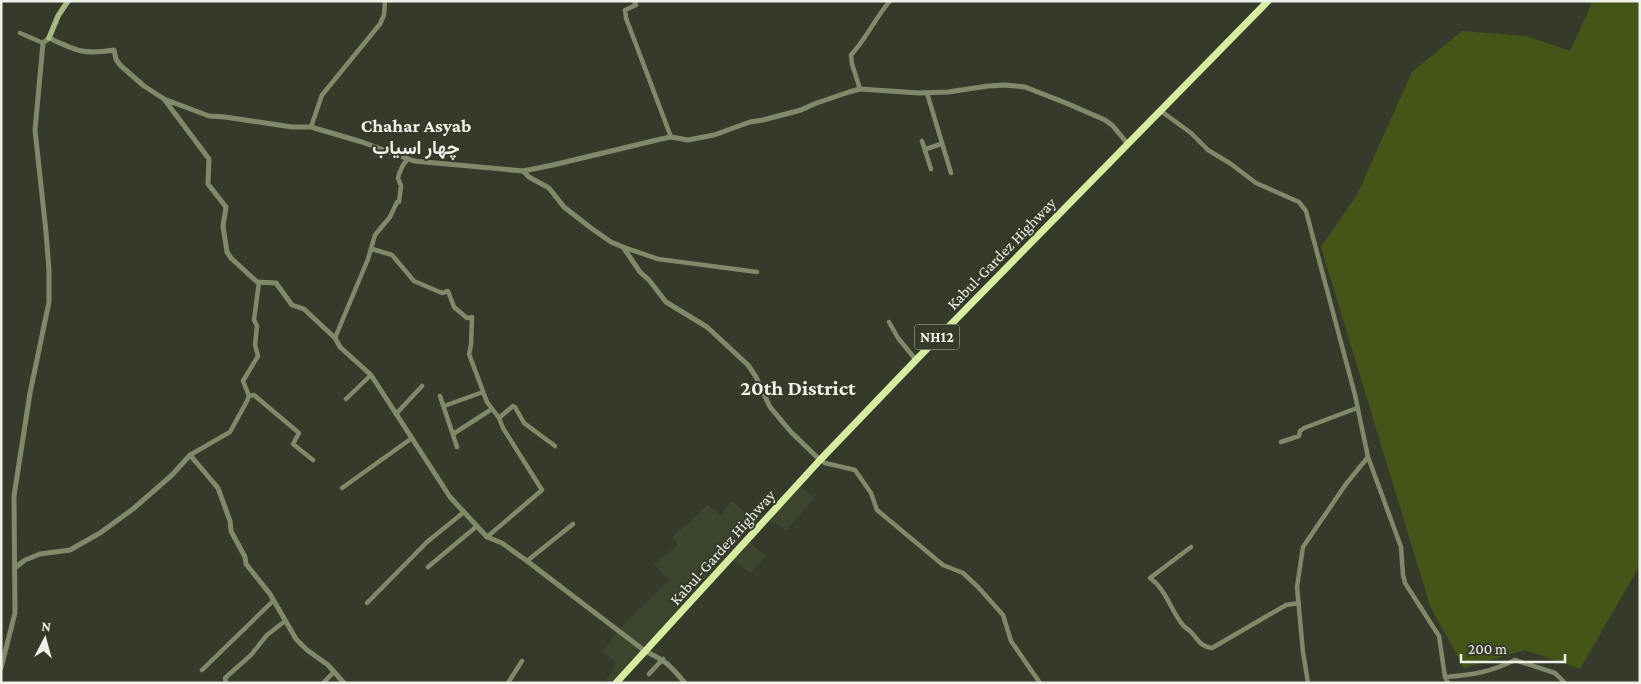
<svg xmlns="http://www.w3.org/2000/svg" width="1641" height="684" viewBox="0 0 1641 684" font-family="'Crimson Pro',Vazirmatn,serif">
  <rect width="100%" height="100%" fill="#353a2a"/>
  <path fill="#3e452f" d="M 801,487 L 814,498 L 787,530 L 769,520 Z
    M 732,501 L 756,521 L 612,683 L 603,683 L 611,674 L 616,663 L 603,651 L 621,627 L 669,580 L 654,564 L 678,545 L 673,537 L 674,535 L 691,521 L 707,505 L 721,515 Z
    M 749,542 L 766,556 L 750,573 L 733,560 Z"/>
  <path fill="#455517" d="M 1593,1 L 1640,1 L 1640,565 L 1580,669 L 1525,650 L 1464,668 L 1430,606 L 1321,247 L 1357,195 L 1412,72 L 1462,31 L 1527,36 L 1570,51 Z"/>
  <g fill="none" stroke-linecap="round" stroke-linejoin="round">
    <path stroke="#808a6a" stroke-width="4.5" d="M 634,1 L 636,5 L 625,10 L 626,18 L 671,137
      M 20,33 L 43,43
      M 860,89 L 852,64 L 851,55 C 867,38 875,18 890,1
      M 927,93 L 951,173
      M 1161,111 L 1191,133 L 1208,150 L 1231,164 L 1256,183 L 1299,202 L 1306,211 L 1355,395 L 1368,457 L 1401,547 L 1403,575 L 1405,583 L 1439,636 L 1445,677 L 1448,683
      M 311,127 L 322,95 L 380,24 L 384,15 L 385,1
      M 922,141 L 931,169
      M 926,149 L 941,144
      M 623,247 L 658,259 L 757,272
      M 372,249 L 392,255 L 414,281 L 442,293 L 448,291 L 454,307 L 467,318 L 472,317 L 471,345 L 469,354 L 487,402 L 499,418
      M 889,322 L 898,338 L 916,360
      M 335,338 L 368,259 L 375,235 L 390,217 L 397,202 L 399,202 L 401,186 L 398,178 L 399,174 L 403,165 L 408,159
      M 249,396 L 254,395 L 299,433 L 293,444 L 313,460
      M 440,396 L 457,447
      M 346,399 L 371,375
      M 444,406 L 483,392
      M 396,414 L 422,386
      M 453,434 L 492,409
      M 1281,442 L 1299,436 L 1300,431 L 1304,428 L 1357,408
      M 190,455 L 230,432 L 247,401 L 249,396 L 243,381 L 258,356 L 255,345 L 257,326 L 254,320 L 259,282
      M 820,460 L 825,463 L 855,470 L 871,493 L 877,510 L 943,565 L 963,573 L 978,587 L 1003,615 L 1011,641 L 1040,683
      M 342,488 L 412,438
      M 487,537 L 542,490 L 503,428 L 499,418 L 513,406 L 515,407 L 524,423 L 555,446
      M 1191,547 L 1150,578 C 1166,589 1170,609 1182,624 C 1184,627 1188,629 1191,632 C 1199,640 1199,646 1212,648 L 1286,605 L 1299,603
      M 527,561 L 573,524
      M 428,567 L 477,526
      M 367,603 L 427,542 L 464,512
      M 202,670 L 273,601
      M 649,674 L 663,659
      M 1445,677 C 1472,675 1491,672 1515,660 L 1555,673 L 1565,683
      M 226,683 L 225,678 L 251,655 L 267,635 L 285,621
      M 323,683 L 334,672
      M 508,683 L 522,661
      M 1308,683 L 1303,652 L 1297,587 L 1303,547 L 1346,484 L 1368,457"/>
    <path stroke="#808a6a" stroke-width="5" d="M 164,99 L 209,159 L 208,184 L 226,207 L 223,226 L 227,252 L 231,258 L 257,282 L 276,283 L 292,305 L 304,309 L 335,338 L 340,347 L 371,375 L 450,497 L 487,537 L 502,543 L 527,561 L 645,651 C 666,661 670,665 685,683
      M 523,171 L 529,177 L 549,188 L 564,207 L 591,228 L 611,242 L 623,247 L 640,272 L 649,280 L 666,302 L 707,327 L 748,365 L 756,377 L 770,407 L 791,432 L 820,460
      M 16,567 L 25,560 L 40,554 L 70,550 L 100,533 L 133,509 L 172,475 L 190,455 L 218,488 L 230,521 L 231,531 L 245,557 L 246,564 L 270,594 L 296,639 L 307,650 L 328,665 L 344,683
      M 1,668 L 15,613 L 14,496 L 30,393 L 49,302 L 49,270 L 46,232 L 35,130 L 43,43 L 49,38 C 76,51 84,55 114,50 L 116,59 L 120,65 L 144,86 L 164,99 L 209,116 L 225,117 L 292,127 L 311,127 L 362,142 L 414,161 L 523,171 L 553,165 L 661,139 L 671,137 L 688,140 L 714,135 L 750,122 L 763,120 L 801,110 L 814,104 L 849,92 L 860,89 L 919,93 L 948,92 L 988,86 L 1005,85 L 1025,87 L 1066,103 L 1105,120 L 1112,125 L 1128,144"/>
    <path stroke="#a8b984" stroke-width="5.5" d="M 49,38 L 58,16 L 68,1"/>
    <path stroke="#d5eda1" stroke-width="7" d="M 616,683 L 820,460 L 916,360 L 1268,1"/>
  </g>
  <g text-anchor="middle" stroke-width="4" stroke-linejoin="round" paint-order="stroke">
    <rect fill="#353a2a" stroke="#b6bbaf" stroke-width="1" x="914.5" y="324.5" width="45" height="25" rx="4"/>
    <g font-size="15" font-weight="bold" fill="#eef2e8">
      <text x="937" y="342">NH12</text>
    </g>
    <g font-size="16" fill="#eef2e8" stroke="#353a2a">
      <text transform="translate(1001 253) rotate(-46)" y="6">Kabul-Gardez Highway</text>
      <text transform="translate(722 547) rotate(-48)" y="6">Kabul-Gardez Highway</text>
    </g>
    <g font-size="19" font-weight="bold" fill="#eef2e8" stroke="#353a2a">
      <text x="416" y="132">Chahar Asyab<tspan x="416" dy="22">چهار اسیاب</tspan></text>
    </g>
    <g font-size="21" font-weight="bold" fill="#eef2e8" stroke="#353a2a">
      <text x="798" y="395">20th District</text>
    </g>
  </g>
  <rect width="1641" height="684" fill="none" stroke="#eef2e8" stroke-width="5"/>
  <g transform="translate(45 639) rotate(6)" stroke="#353a2a" stroke-width="4" paint-order="stroke">
  <path d="M0-4L9 19L0 12L-9 19Z" fill="#eef2e8"/>
  <text y="-8" font-size="14" font-weight="bold" text-anchor="middle" fill="#eef2e8">N</text>
  </g>
  <path d="M1461 654v8h104v-8" fill="none" stroke="#eef2e8" stroke-width="2.5"/>
  <text x="1468" y="654" font-size="15" fill="#eef2e8" stroke="#353a2a" stroke-width="4" paint-order="stroke">200 m</text>
</svg>
